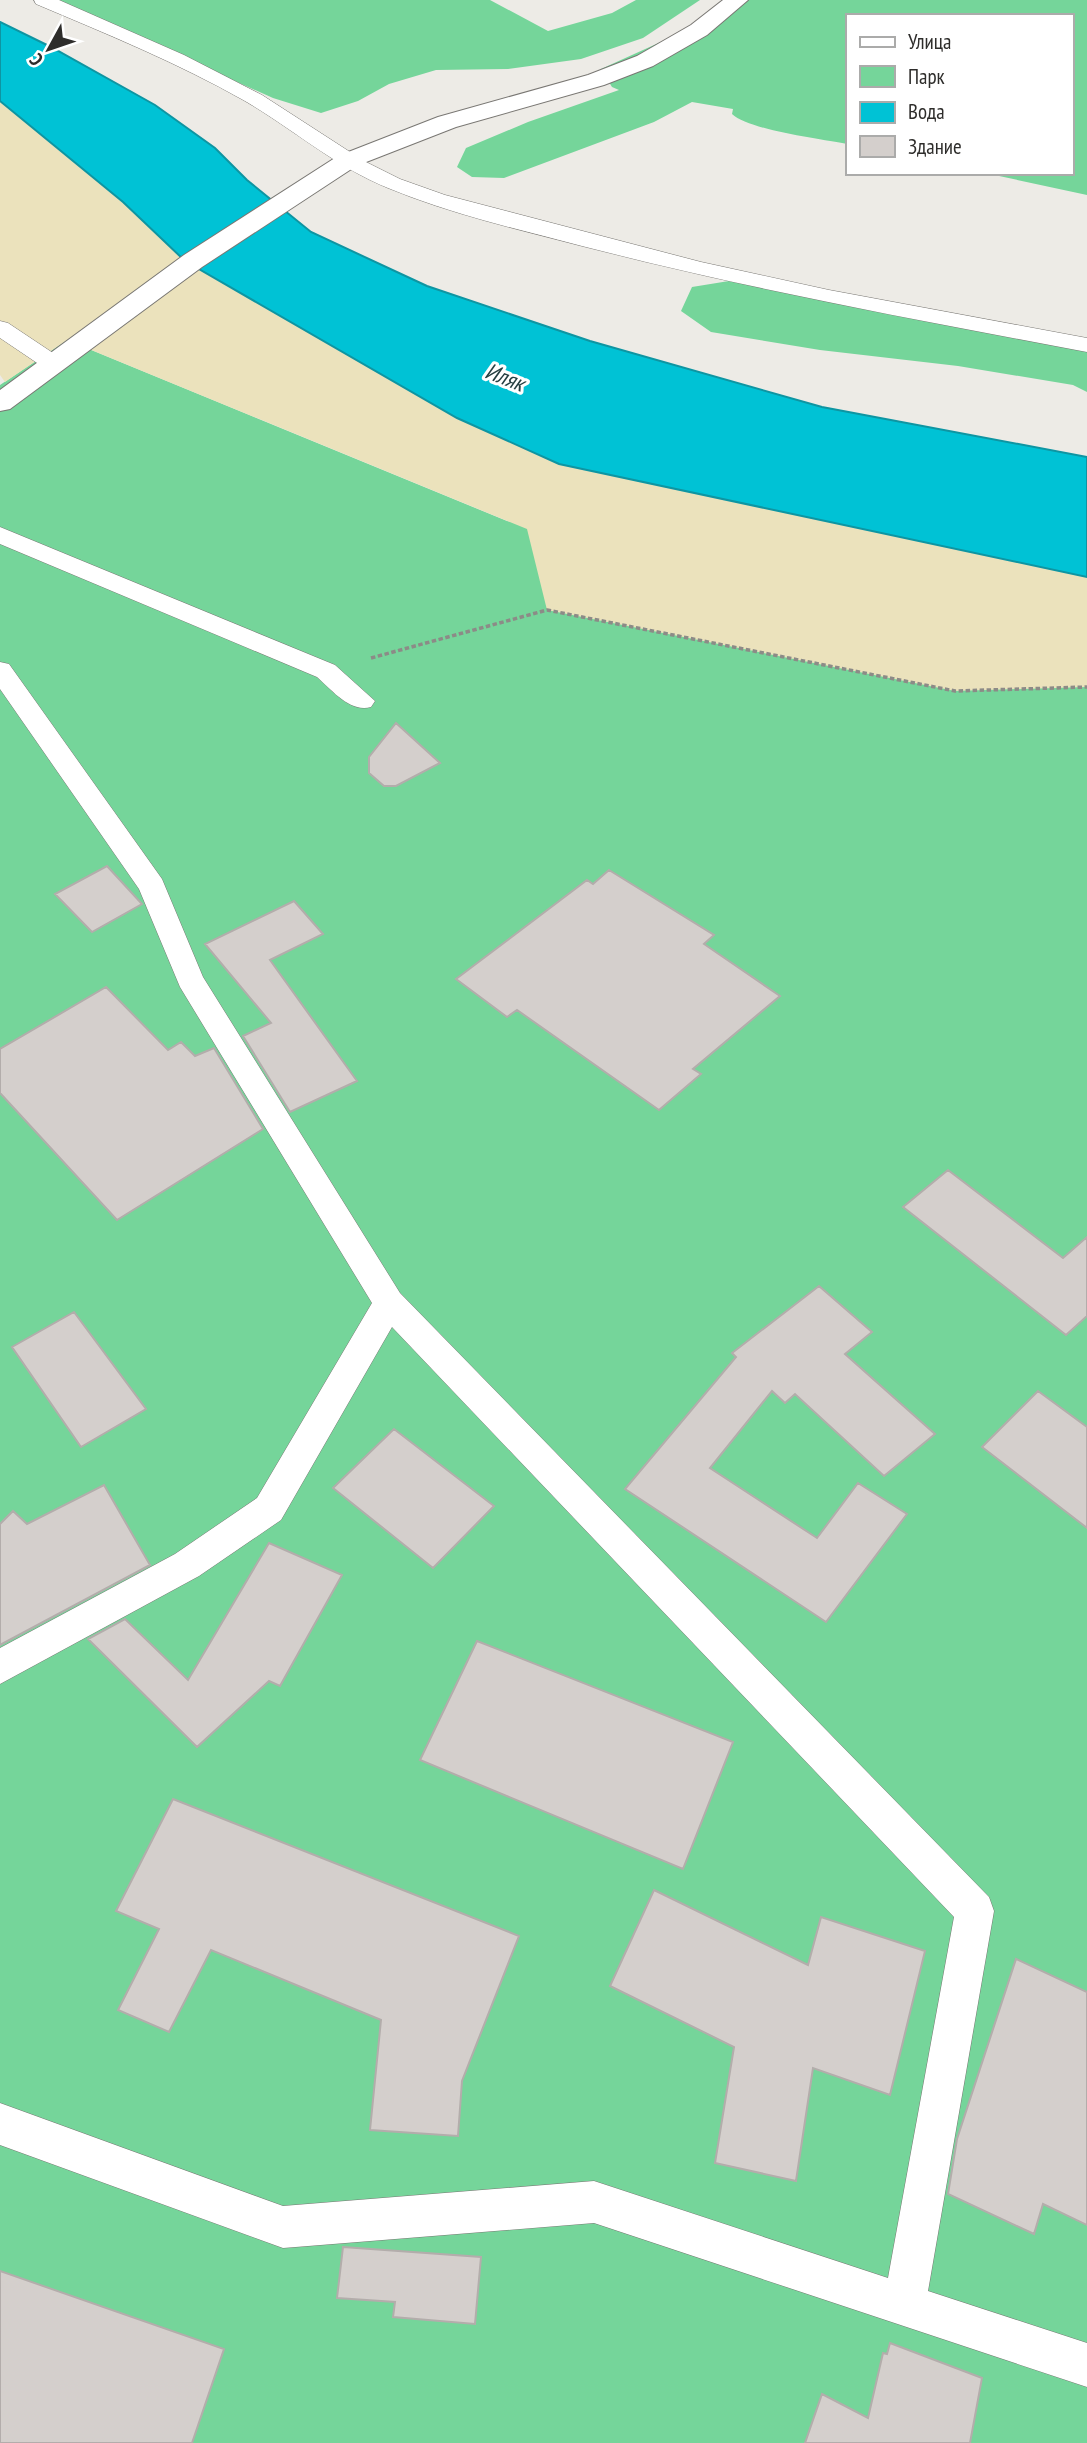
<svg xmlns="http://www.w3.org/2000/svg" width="1087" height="2443" viewBox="0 0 1087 2443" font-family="'PT Sans Narrow',sans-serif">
  <rect width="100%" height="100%" fill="#edebe6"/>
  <path fill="#75d59a" d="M 52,0 L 490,0 L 548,31 L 612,13 L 636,0 L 700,0 L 643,38 L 581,59 L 508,69 L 436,70 L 389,84 L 358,101 L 321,113 L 273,98 Z
    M 732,0 L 1087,0 L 1087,195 L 985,173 L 1071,173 L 1071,16 L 847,16 L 847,144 C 821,139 749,130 732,114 L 733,109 L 692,102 L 654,122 L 504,178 L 472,177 L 457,167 L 466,148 L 528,122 L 619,90 L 612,87 L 601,69 L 674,36 Z
    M 729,281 L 1087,345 L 1087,392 L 1073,385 L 958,366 L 820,350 L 711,332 L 681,311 L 692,287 Z
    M 67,340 L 507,521 L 1087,647 L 1087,2443 L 0,2443 L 0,385 Z"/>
  <path fill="#ebe2bc" d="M 0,101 L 123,202 L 185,261 L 457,418 L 559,464 L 1087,577 L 1087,687 L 955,691 L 547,610 L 527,529 L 67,340 L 5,382 L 0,375 Z"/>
  <path fill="#00c2d5" stroke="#0e95a2" stroke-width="2" d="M 0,22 L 51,47 L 155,105 L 215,148 L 247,180 L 311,232 L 427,286 L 590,341 L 822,407 L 1087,457 L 1087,577 L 559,464 L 457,418 L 185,261 L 123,202 L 0,101 Z"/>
  <path fill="#d4cfcc" stroke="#b3adab" stroke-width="2" d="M 396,723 L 440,763 L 396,786 L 384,786 L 369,773 L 369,757 Z
    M 107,866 L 142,904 L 92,932 L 55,894 Z
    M 609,870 L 714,935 L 704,944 L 780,996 L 693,1069 L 701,1074 L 659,1110 L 517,1010 L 507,1017 L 456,979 L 587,880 L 593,884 Z
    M 294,901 L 323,934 L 270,960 L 357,1081 L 290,1112 L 243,1036 L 271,1023 L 205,944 Z
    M 106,987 L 168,1050 L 181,1042 L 195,1056 L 214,1048 L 263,1129 L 117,1220 L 0,1093 L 0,1049 Z
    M 948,1170 L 1063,1258 L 1087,1237 L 1087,1316 L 1066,1335 L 903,1207 Z
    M 819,1286 L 872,1332 L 845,1354 L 935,1434 L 884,1476 L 795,1394 L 785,1403 L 772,1391 L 710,1468 L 817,1538 L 858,1483 L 907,1514 L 826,1622 L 625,1489 L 736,1357 L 732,1353 Z
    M 74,1312 L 146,1409 L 81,1447 L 12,1347 Z
    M 1038,1391 L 1087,1427 L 1087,1528 L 982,1447 Z
    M 394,1429 L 494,1506 L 433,1568 L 333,1488 Z
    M 104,1485 L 150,1565 L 0,1645 L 0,1524 L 13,1511 L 27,1524 Z
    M 269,1543 L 342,1575 L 280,1686 L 269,1681 L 197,1747 L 88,1639 L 125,1619 L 188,1680 Z
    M 477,1641 L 733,1742 L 683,1869 L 420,1760 Z
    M 173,1799 L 519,1936 L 462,2081 L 458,2136 L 370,2130 L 381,2020 L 211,1950 L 169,2032 L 118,2010 L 159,1929 L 116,1911 Z
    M 654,1890 L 808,1965 L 821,1917 L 925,1951 L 890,2095 L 813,2068 L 796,2181 L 715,2163 L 734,2047 L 610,1986 Z
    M 1016,1959 L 1087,1992 L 1087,2225 L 1043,2204 L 1034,2234 L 948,2194 L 957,2139 Z
    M 343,2247 L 481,2257 L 475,2324 L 393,2317 L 395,2302 L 337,2298 Z
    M 0,2271 L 224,2349 L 192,2443 L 0,2443 Z
    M 890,2343 L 982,2378 L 970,2443 L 805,2443 L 822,2394 L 868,2418 L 883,2353 L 887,2354 Z"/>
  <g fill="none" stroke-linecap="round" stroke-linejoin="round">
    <g stroke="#797773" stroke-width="1">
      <path id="lane" d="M 34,0 L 59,0 L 184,55 L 262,95 L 364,161 L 400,179 L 445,195 L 701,262 L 829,290 L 1087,338 L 1087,352 C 918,320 749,289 582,246 C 517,229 451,214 388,188 C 336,167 293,129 245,101 C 178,63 107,34 36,4 Z
        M 0,321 L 8,323 L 62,359 L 65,364 L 62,369 L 46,369 L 0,338 Z
        M 0,527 L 335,665 L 375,701 L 371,707 C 350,713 332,690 317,677 L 0,544 Z
        M 0,662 L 9,664 L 162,879 L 203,977 L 400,1293 L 989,1897 L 994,1911 L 928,2291 L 1087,2343 L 1087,2387 L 594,2223 L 283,2248 L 0,2145 L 0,2103 L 283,2206 L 594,2181 L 888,2278 L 954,1917 L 392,1327 L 281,1520 L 199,1576 L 0,1684 L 0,1648 L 175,1554 L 257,1498 L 372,1303 L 180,987 L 139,889 L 0,689 Z"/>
    </g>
    <g stroke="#797773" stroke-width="2">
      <path id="secondary" d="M 723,0 L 748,0 L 707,35 L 653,66 L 604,85 L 456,127 L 356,166 L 202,267 L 10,409 L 0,411 L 0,390 L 184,255 L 338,156 L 438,117 L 588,75 L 637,56 L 691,25 Z"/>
    </g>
    <path stroke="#8c8b87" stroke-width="3.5" stroke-dasharray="4.5 2.5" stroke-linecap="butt" d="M 371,658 L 547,610 L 955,691 L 1087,687"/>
    <use href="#lane" fill="#fff" fill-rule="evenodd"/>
    <use href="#secondary" fill="#fff" fill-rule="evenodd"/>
  </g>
  <g text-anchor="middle" stroke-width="6" stroke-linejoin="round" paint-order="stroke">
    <g font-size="23" font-style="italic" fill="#263f42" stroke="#fff">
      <text transform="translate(505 377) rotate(21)" y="8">Иляк</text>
    </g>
  </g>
  <rect x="846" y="14" width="228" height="161" fill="#ffffff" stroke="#ababaa" stroke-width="2"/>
  <rect x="860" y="37" width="35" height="10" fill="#ffffff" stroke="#ababaa" stroke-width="2"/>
  <text x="908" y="49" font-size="21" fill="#2e2d2b">Улица</text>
  <rect x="860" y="66" width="35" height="21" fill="#75d59a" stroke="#ababaa" stroke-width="2"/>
  <text x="908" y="84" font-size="21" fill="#2e2d2b">Парк</text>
  <rect x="860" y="102" width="35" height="21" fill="#00c2d5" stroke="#ababaa" stroke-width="2"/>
  <text x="908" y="119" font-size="21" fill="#2e2d2b">Вода</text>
  <rect x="860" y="136" width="35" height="21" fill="#d4cfcc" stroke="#ababaa" stroke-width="2"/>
  <text x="908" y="154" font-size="21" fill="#2e2d2b">Здание</text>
  <g transform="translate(49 49) rotate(230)" stroke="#ffffff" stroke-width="5" paint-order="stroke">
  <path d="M0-5L12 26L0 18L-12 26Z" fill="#2e2d2b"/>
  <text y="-10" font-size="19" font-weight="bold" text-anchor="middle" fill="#2e2d2b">С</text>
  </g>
</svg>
